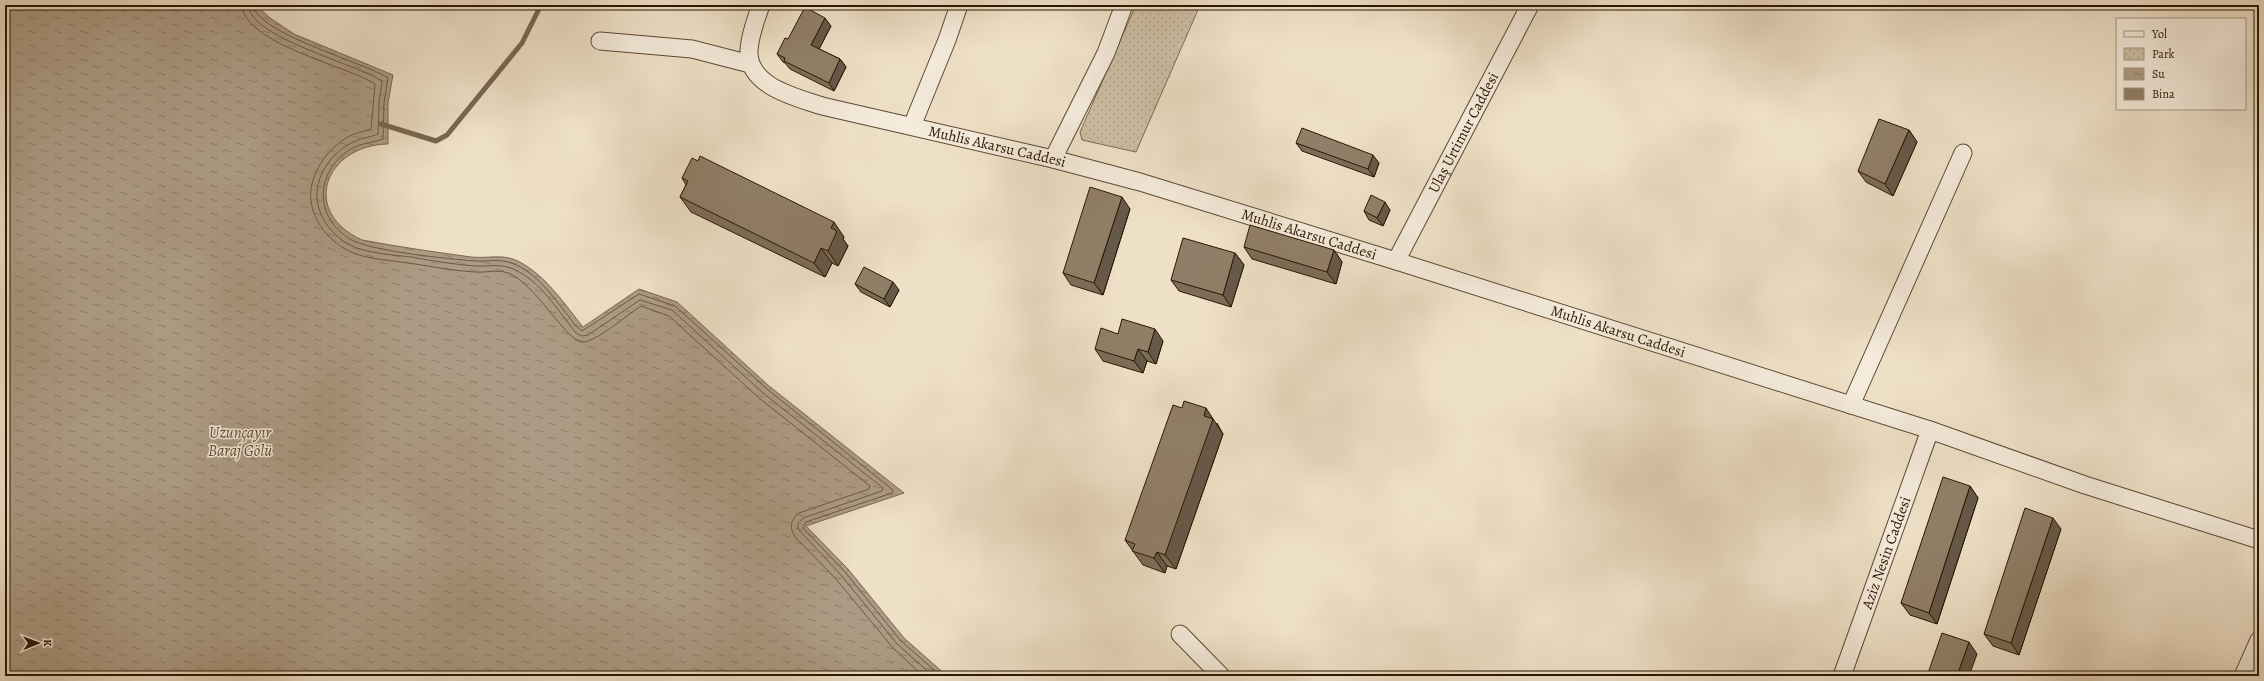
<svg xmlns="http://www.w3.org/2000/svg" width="2264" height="681" viewBox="0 0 2264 681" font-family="Alegreya,serif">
  <defs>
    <pattern id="park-dots" width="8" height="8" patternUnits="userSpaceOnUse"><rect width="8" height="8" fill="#cdbea5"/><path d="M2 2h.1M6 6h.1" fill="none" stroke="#b0a38c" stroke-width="1.8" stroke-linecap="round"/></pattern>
    <pattern id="water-ripples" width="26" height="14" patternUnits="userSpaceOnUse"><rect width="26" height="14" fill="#ac9b84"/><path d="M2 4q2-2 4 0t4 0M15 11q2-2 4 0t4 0" fill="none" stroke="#8c7d6a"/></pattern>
  </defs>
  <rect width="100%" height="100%" fill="#eee0c7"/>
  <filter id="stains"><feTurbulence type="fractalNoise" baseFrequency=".005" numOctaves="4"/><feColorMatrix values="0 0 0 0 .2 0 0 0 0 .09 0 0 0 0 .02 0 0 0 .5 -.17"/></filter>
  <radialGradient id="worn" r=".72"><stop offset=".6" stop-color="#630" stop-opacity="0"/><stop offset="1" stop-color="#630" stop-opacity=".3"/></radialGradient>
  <path fill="url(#park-dots)" stroke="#7c6a53" d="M 1136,5 L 1200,5 L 1136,152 L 1082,140 L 1080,132 Z"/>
  <path fill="url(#water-ripples)" stroke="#786650" d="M 5,5 L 256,5 L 270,18 L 294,34 L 393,75 L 388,103 L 388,144 C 326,145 299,211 362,240 C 399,247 435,252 471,257 C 492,259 505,252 525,265 C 548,279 566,306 583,327 L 639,289 L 677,302 L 769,386 L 904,493 L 806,526 L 848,569 L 904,638 L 947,676 L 5,676 Z"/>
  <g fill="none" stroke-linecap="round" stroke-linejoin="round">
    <path stroke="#6c5842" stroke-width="1" d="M 242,5 C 244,44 348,66 375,84 L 371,129 C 366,131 360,132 354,134 C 332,144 315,165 311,189 C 307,218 332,247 359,255 C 377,260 397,261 415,264 C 435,267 455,271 475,272 C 487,273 496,269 508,273 C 534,282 566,341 582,342 C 595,343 628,314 641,306 L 669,316 L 759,398 L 870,486 L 869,489 L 799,513 C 790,520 789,529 796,538 L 836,579 L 893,648 L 923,676
      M 248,5 C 250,38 357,64 382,81 L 379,103 L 378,134 C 372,137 364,137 358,140 C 337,148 318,169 317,193 C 316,218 336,242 360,249 C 376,254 394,255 411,257 C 432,261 453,264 474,266 C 488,267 499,263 513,269 C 540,280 558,311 576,333 L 582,336 L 588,335 L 640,300 L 672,310 L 763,393 L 883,488 L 882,491 L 803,518 L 798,523 L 798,529 L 841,575 L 897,644 L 933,676
      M 253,5 C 257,34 364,62 388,78 L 384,103 L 383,139 C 372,143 360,143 349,150 C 315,173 314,217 350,239 C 369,251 449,259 475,261 C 489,262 500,258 514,264 C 535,272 552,295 566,313 C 571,319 575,327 582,331 L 639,294 L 675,306 L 767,389 L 893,490 L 892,493 L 806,522 L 803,528 L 845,572 L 901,641 L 941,676"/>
    <path stroke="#786650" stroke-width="5" d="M 381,124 L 436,141 L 447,135 L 522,43 L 541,5"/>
    <g stroke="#5c4832" stroke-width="19">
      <g id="minor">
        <path id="s1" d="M 761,5 C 756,19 750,34 749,50 C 747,86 795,97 822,106 L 1053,159 L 1140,182 L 1396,261 L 1930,430 L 2085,485 L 2259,540"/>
        <path d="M 600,41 L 692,49 L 750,64"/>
        <path d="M 912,126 L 947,40 L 959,5"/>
        <path d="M 1053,159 L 1106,53 L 1124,5"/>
        <path id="s2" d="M 1396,261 L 1530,5"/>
        <path d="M 1851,405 L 1963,153"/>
        <path d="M 1180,634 L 1221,676"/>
        <path id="s3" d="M 1842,676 L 1930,430"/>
        <path d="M 2243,676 L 2259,640"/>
      </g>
    </g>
    <use href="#minor" stroke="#f4ebdb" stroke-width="17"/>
  </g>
  <path fill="#7c6d59" stroke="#2b1601" d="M 831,26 L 819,49 L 840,59 L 846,67 L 834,91 L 790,69 L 785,63 L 783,62 L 777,54 L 788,39 Z
    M 1909,130 L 1917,142 L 1893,196 L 1866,182 L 1858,171 Z
    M 1296,143 L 1379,163 L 1374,177 L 1302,151 Z
    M 682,178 L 844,237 L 843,239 L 848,246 L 838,266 L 832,263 L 825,277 L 691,212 L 680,197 L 686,185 Z
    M 1130,209 L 1103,295 L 1071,285 L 1063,273 Z
    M 1390,210 L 1383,226 L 1369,220 L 1364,211 Z
    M 1244,247 L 1334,250 L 1342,262 L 1336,284 L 1252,259 Z
    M 1235,253 L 1244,265 L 1231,307 L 1179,291 L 1171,280 Z
    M 855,284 L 899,290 L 890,307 L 861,292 Z
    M 1118,334 L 1163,341 L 1156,364 L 1147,361 L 1143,373 L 1103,361 L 1095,349 Z
    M 1217,423 L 1223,434 L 1176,569 L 1167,566 L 1165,573 L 1143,565 L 1125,540 Z
    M 1970,486 L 1978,498 L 1937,624 L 1910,615 L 1901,603 Z
    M 2061,529 L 2019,655 L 1993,646 L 1984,634 Z"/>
  <path fill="#655949" stroke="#2b1601" d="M 825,18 L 831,26 L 817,53 L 811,45 Z
    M 840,59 L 846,67 L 834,91 L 829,83 Z
    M 1909,130 L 1917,142 L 1893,196 L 1885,184 Z
    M 1373,155 L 1379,163 L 1374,177 L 1368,169 Z
    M 1122,197 L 1130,209 L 1103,295 L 1094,283 Z
    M 1385,202 L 1390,210 L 1383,226 L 1377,218 Z
    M 834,222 L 844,237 L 843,239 L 848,246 L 838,266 L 828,251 L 831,228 Z
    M 821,248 L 832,263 L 825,277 L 814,263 Z
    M 1334,250 L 1342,262 L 1336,284 L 1327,272 Z
    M 1235,253 L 1244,265 L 1231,307 L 1223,295 Z
    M 893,282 L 899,290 L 890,307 L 884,299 Z
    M 1155,329 L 1163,341 L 1156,364 L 1148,352 Z
    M 1138,349 L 1147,361 L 1143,373 L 1134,361 Z
    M 1206,408 L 1223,434 L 1176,569 L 1165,555 Z
    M 1970,486 L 1978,498 L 1937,624 L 1929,613 Z
    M 2053,518 L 2061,529 L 2019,655 L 2011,643 Z
    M 1157,552 L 1167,566 L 1165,573 L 1154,558 Z
    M 1969,642 L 1977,654 L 1969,676 L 1957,676 Z"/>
  <path fill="#907f68" stroke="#2b1601" d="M 805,7 L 825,18 L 811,45 L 840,59 L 829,83 L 784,61 L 785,58 L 777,54 L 785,38 L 788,39 Z
    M 1879,119 L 1909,130 L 1885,184 L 1858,171 Z
    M 1302,128 L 1373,155 L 1368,169 L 1296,143 Z
    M 700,156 L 834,222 L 831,228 L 837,231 L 828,251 L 821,248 L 814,263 L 680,197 L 688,181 L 682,178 L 692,158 L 698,161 Z
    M 1090,187 L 1122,197 L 1094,283 L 1063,273 Z
    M 1371,195 L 1385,202 L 1377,218 L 1364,211 Z
    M 1250,225 L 1334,250 L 1327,272 L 1244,247 Z
    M 1183,238 L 1235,253 L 1223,295 L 1171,280 Z
    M 864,267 L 893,282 L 884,299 L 855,284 Z
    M 1122,319 L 1155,329 L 1148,352 L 1138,349 L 1134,361 L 1095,349 L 1101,328 L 1118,334 Z
    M 1184,401 L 1206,408 L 1204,416 L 1213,419 L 1165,555 L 1157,552 L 1154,558 L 1132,551 L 1135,544 L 1125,540 L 1173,405 L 1182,408 Z
    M 1943,477 L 1970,486 L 1929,613 L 1901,603 Z
    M 2025,508 L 2053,518 L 2011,643 L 1984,634 Z
    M 1942,633 L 1969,642 L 1957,676 L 1927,676 Z"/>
  <g text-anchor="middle" stroke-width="3" stroke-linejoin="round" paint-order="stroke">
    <g font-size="15" fill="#2b1601" stroke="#f4ebdb">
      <text dy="5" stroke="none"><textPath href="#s2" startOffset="145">Ulaş Urtimur Caddesi</textPath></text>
      <text dy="5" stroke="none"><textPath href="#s1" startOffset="326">Muhlis Akarsu Caddesi</textPath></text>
      <text dy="5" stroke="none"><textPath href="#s1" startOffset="650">Muhlis Akarsu Caddesi</textPath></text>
      <text dy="5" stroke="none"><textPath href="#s1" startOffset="974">Muhlis Akarsu Caddesi</textPath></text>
      <text dy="5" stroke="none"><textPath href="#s3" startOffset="131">Aziz Nesin Caddesi</textPath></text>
    </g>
    <g font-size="16" font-style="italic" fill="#5f4b35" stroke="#f4ebdb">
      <text x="240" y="438">Uzunçayır<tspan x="240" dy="18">Baraj Gölü</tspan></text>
    </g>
  </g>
  <rect width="2264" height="681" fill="none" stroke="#eee0c7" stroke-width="20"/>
  <rect x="6" y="6" width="2252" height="669" fill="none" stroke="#2b1601" stroke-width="2"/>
  <rect x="10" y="10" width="2244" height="661" fill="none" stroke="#2b1601"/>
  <rect x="2116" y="18" width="130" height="92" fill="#f4ebdb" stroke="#a49684"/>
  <rect x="2124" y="31" width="20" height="6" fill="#f4ebdb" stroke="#a49684"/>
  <text x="2152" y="38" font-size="12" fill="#2b1601">Yol</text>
  <rect x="2124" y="48" width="20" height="12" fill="url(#park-dots)" stroke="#a49684"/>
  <text x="2152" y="58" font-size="12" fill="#2b1601">Park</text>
  <rect x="2124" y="68" width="20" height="12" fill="url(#water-ripples)" stroke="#a49684"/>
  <text x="2152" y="78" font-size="12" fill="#2b1601">Su</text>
  <rect x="2124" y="88" width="20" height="12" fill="#907f68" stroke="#a49684"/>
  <text x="2152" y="98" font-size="12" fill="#2b1601">Bina</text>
  <g transform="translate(38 643) rotate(89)" stroke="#f4ebdb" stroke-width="3" paint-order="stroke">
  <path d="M0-3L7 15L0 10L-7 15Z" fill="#2b1601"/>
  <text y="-6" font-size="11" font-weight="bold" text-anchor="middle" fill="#2b1601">K</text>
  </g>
  <rect width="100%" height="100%" filter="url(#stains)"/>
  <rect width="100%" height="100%" fill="url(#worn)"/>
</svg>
